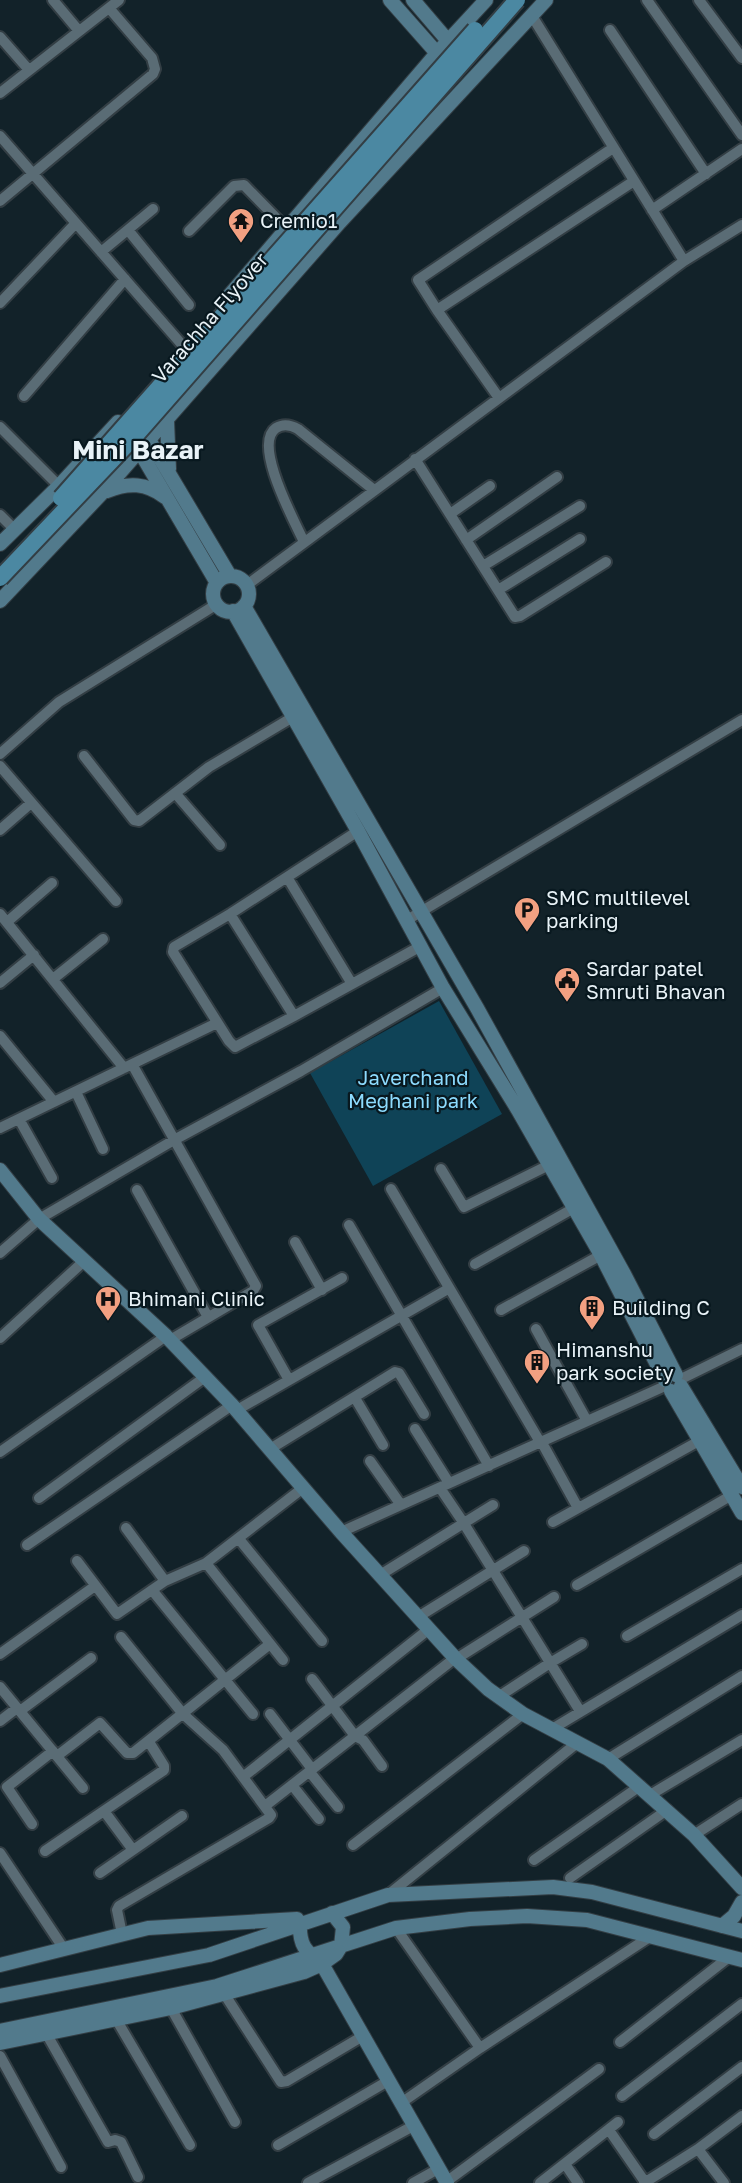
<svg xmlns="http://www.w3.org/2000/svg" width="742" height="2183" viewBox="0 0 742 2183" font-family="'Golos Text',sans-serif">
  <rect width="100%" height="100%" fill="#122229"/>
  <path fill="#0f4357" d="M 439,1001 L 502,1114 L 373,1186 L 310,1073 Z"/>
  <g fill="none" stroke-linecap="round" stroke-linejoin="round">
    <g stroke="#333e44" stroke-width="14">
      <path id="street" d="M 53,0 L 79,31
        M 647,0 L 742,135
        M 699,0 L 742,58
        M 532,16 L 684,261
        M 610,30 L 706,174
        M 0,37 L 29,70
        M 0,93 L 119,0
        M 0,136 L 184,347
        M 0,201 L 153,74 L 155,69 L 152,58 L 109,8
        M 652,210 L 742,149
        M 128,230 L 189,305
        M 189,231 L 234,186 L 244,185 L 287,229
        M 101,252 L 153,209
        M 0,303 L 76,223
        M 437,310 L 418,280 L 613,148
        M 24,396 L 125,279
        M 499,398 L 437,310 L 634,181
        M 0,427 L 59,486
        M 415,459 L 515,617 L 520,616 L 606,562
        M 450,514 L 490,486
        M 0,515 L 14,529
        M 466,540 L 557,477
        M 304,542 C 295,522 252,444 276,428 C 284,423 291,425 298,429 L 374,490
        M 483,566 L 580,506
        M 247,585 L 684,261 L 742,225
        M 498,590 L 580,539
        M 0,754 L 59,702 L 217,604
        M 84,756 L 134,820 L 139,821 L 209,767 L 293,717
        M 0,766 L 116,901
        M 175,793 L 220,845
        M 0,830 L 31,803
        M 358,831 L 230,914 L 174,947 L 173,952 L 229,1041 L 235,1047 L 294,1016 L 421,946
        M 287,877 L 352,984
        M 0,914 L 124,1068
        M 230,914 L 294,1016
        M 407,920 L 742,720
        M 7,922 L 52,883
        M 53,979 L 103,939
        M 0,983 L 34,955
        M 0,1036 L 54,1102
        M 132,1064 L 256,1286 L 253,1291 L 170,1340
        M 76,1092 L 103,1149
        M 19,1119 L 52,1178
        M 0,1128 L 217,1023
        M 441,1169 L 464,1207 L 549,1165
        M 391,1189 L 540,1442
        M 137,1190 L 208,1317
        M 349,1225 L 489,1466
        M 295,1242 L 322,1290
        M 0,1253 L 39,1219 L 174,1140 L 301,1071 L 443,988
        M 475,1264 L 574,1208
        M 501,1310 L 601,1255
        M 536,1329 L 587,1421
        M 0,1338 L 83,1262
        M 681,1379 L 742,1349
        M 289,1380 L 258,1325 L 342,1278
        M 355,1398 L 383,1445
        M 237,1410 L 448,1289
        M 415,1429 L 449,1483
        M 541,1441 L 578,1508
        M 270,1449 L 395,1372 L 399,1373 L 424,1414
        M 0,1452 L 166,1336
        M 370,1461 L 401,1505
        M 440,1488 L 463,1522 L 580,1711
        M 39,1498 L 205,1377
        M 553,1522 L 699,1441
        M 126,1528 L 165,1581
        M 341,1532 L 665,1386
        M 239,1539 L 322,1641
        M 27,1545 L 232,1405
        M 77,1561 L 117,1614 L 165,1581 L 206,1563 L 303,1488
        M 206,1563 L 283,1660
        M 380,1575 L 493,1505
        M 577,1585 L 732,1495
        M 152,1590 L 253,1714
        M 418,1617 L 524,1551
        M 627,1636 L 742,1569
        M 121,1637 L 183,1714 L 223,1750 L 271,1815 L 269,1818 L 119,1906 L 117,1910 L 122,1934
        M 0,1654 L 95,1586
        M 456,1659 L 554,1597
        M 312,1679 L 355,1736 L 363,1740 L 382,1766
        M 0,1687 L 83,1788
        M 498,1697 L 550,1663 L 582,1644
        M 20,1711 L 91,1658
        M 270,1714 L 312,1769
        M 0,1721 L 17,1708
        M 552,1729 L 742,1615
        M 57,1756 L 100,1723 L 127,1753 L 133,1753 L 270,1644
        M 608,1759 L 742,1676
        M 309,1771 L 338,1807
        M 243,1777 L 429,1629
        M 292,1785 L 319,1819
        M 650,1795 L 742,1740
        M 265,1806 L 455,1658
        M 104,1811 L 133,1850
        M 32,1824 L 7,1787 L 53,1751
        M 694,1835 L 742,1804
        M 353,1845 L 523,1714
        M 45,1851 L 164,1770 L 164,1766 L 149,1742
        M 0,1853 L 64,1949
        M 534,1860 L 640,1786
        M 100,1873 L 182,1816
        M 570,1878 L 667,1810
        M 388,1895 L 577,1743
        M 396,1928 L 480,2048
        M 225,1995 L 281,2082 L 287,2081 L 363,2036
        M 171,2008 L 235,2122
        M 116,2019 L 190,2145
        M 46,2033 L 108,2142 L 115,2140 L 121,2142 L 138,2177
        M 620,2042 L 729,1957
        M 0,2056 L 61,2167
        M 622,2096 L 742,2004
        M 401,2103 L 480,2048 L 651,1936
        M 609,2130 L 645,2182
        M 654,2134 L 742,2067
        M 278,2145 L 388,2081
        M 698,2149 L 724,2183
        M 565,2164 L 578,2183
        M 446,2182 L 599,2069
        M 308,2183 L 413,2126
        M 413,2183 L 438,2169
        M 540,2183 L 618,2122
        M 644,2183 L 698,2149 L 742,2116"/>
    </g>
    <g stroke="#333e44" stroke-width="16">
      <path id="secondary" d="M 390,0 L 443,60
        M 413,0 L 454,48
        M 222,304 L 437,53 L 486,0
        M 167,420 L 169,469
        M 145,433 L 230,576
        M 136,445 L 217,583
        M 107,491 C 129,482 146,483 165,497
        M 0,544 L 59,486 L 118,422
        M213 594a18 18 0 1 1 36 0a18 18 0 1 1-36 0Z
        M 0,601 L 103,492 L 340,222 L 546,0
        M 244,606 L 477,1008 L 624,1274 L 676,1375
        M 233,611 L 358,831 L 443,988 L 518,1110 L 601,1255 L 665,1380
        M 0,1170 L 39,1219 L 166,1336 L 232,1405 L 341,1532 L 456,1659 L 488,1689 L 523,1714 L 608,1759 L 694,1835 L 742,1888
        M 681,1386 L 742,1487
        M 671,1391 L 742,1513
        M 300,1923 C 299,1945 305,1951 322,1964 L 447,2183
        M 722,1926 L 734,1916 L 742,1902
        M 0,1965 L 148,1928 L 297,1919
        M 0,1996 L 209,1955 L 388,1895 L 553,1887 L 592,1892 L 742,1931
        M 0,2031 L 217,1986 L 396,1928 L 470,1919 L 527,1916 L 587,1920 L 742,1960
        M 0,2043 L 171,2008 L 304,1972 L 322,1964 L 336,1954 L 341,1946 L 343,1927 L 332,1913"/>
    </g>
    <use href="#street" stroke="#5a6c75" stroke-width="10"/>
    <use href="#secondary" stroke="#527a8c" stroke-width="14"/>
    <g stroke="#333e44" stroke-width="20" stroke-linecap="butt">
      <path id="primary-bridge" d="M 61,498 L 475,30
        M 0,578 L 136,435 L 517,0"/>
    </g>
    <use href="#primary-bridge" stroke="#4b88a2" stroke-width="16"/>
  </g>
  <defs>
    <g id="temple-pin" transform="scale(1.35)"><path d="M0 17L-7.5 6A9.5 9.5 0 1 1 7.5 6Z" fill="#f2a081" stroke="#08181f"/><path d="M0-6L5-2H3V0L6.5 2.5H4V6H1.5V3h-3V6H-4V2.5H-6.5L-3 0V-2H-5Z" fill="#111"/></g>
    <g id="parking-pin" transform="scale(1.35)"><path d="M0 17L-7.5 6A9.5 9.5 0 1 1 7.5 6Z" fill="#f2a081" stroke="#08181f"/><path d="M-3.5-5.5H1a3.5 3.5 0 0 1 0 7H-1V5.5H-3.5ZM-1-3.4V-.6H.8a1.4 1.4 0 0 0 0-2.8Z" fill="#111"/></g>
    <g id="civic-pin" transform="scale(1.35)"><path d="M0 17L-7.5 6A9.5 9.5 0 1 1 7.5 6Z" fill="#f2a081" stroke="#08181f"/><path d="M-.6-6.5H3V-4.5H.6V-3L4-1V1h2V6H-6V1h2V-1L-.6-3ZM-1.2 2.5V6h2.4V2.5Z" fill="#111"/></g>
    <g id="hospital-pin" transform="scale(1.35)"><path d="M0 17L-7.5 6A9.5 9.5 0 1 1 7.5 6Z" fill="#f2a081" stroke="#08181f"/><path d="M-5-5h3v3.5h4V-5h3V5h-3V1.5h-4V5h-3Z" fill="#111"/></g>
    <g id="building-pin" transform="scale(1.35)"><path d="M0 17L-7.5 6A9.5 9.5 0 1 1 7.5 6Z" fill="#f2a081" stroke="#08181f"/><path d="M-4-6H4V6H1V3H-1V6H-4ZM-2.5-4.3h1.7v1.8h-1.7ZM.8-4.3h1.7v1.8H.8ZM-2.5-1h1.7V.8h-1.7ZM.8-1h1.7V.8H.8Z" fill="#111"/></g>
  </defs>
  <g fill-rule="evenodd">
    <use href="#temple-pin" x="241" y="221"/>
    <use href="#parking-pin" x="527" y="910"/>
    <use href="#civic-pin" x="567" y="980"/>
    <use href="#hospital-pin" x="108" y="1299"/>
    <use href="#building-pin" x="592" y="1308"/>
    <use href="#building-pin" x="537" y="1362"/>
  </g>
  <g text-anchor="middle" stroke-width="4.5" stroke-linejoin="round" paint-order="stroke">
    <g font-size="20" fill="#e8f2f7" stroke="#08181f" text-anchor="start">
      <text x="260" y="228">Cremio1</text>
      <text x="546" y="905">SMC multilevel<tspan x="546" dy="23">parking</tspan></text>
      <text x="586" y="976">Sardar patel<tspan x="586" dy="23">Smruti Bhavan</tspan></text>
      <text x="128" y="1306">Bhimani Clinic</text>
      <text x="612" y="1315">Building C</text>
      <text x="556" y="1357">Himanshu<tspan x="556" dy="23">park society</tspan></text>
    </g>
    <g font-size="20" fill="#e8f2f7" stroke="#08181f">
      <text transform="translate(210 318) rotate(-49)" y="7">Varachha Flyover</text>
    </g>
    <g font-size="20" fill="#8ddbfe" stroke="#08181f">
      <text x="413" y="1085">Javerchand<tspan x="413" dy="23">Meghani park</tspan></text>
    </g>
    <g font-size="26" font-weight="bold" fill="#e8f2f7" stroke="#08181f">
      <text x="138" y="459">Mini Bazar</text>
    </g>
  </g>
</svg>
